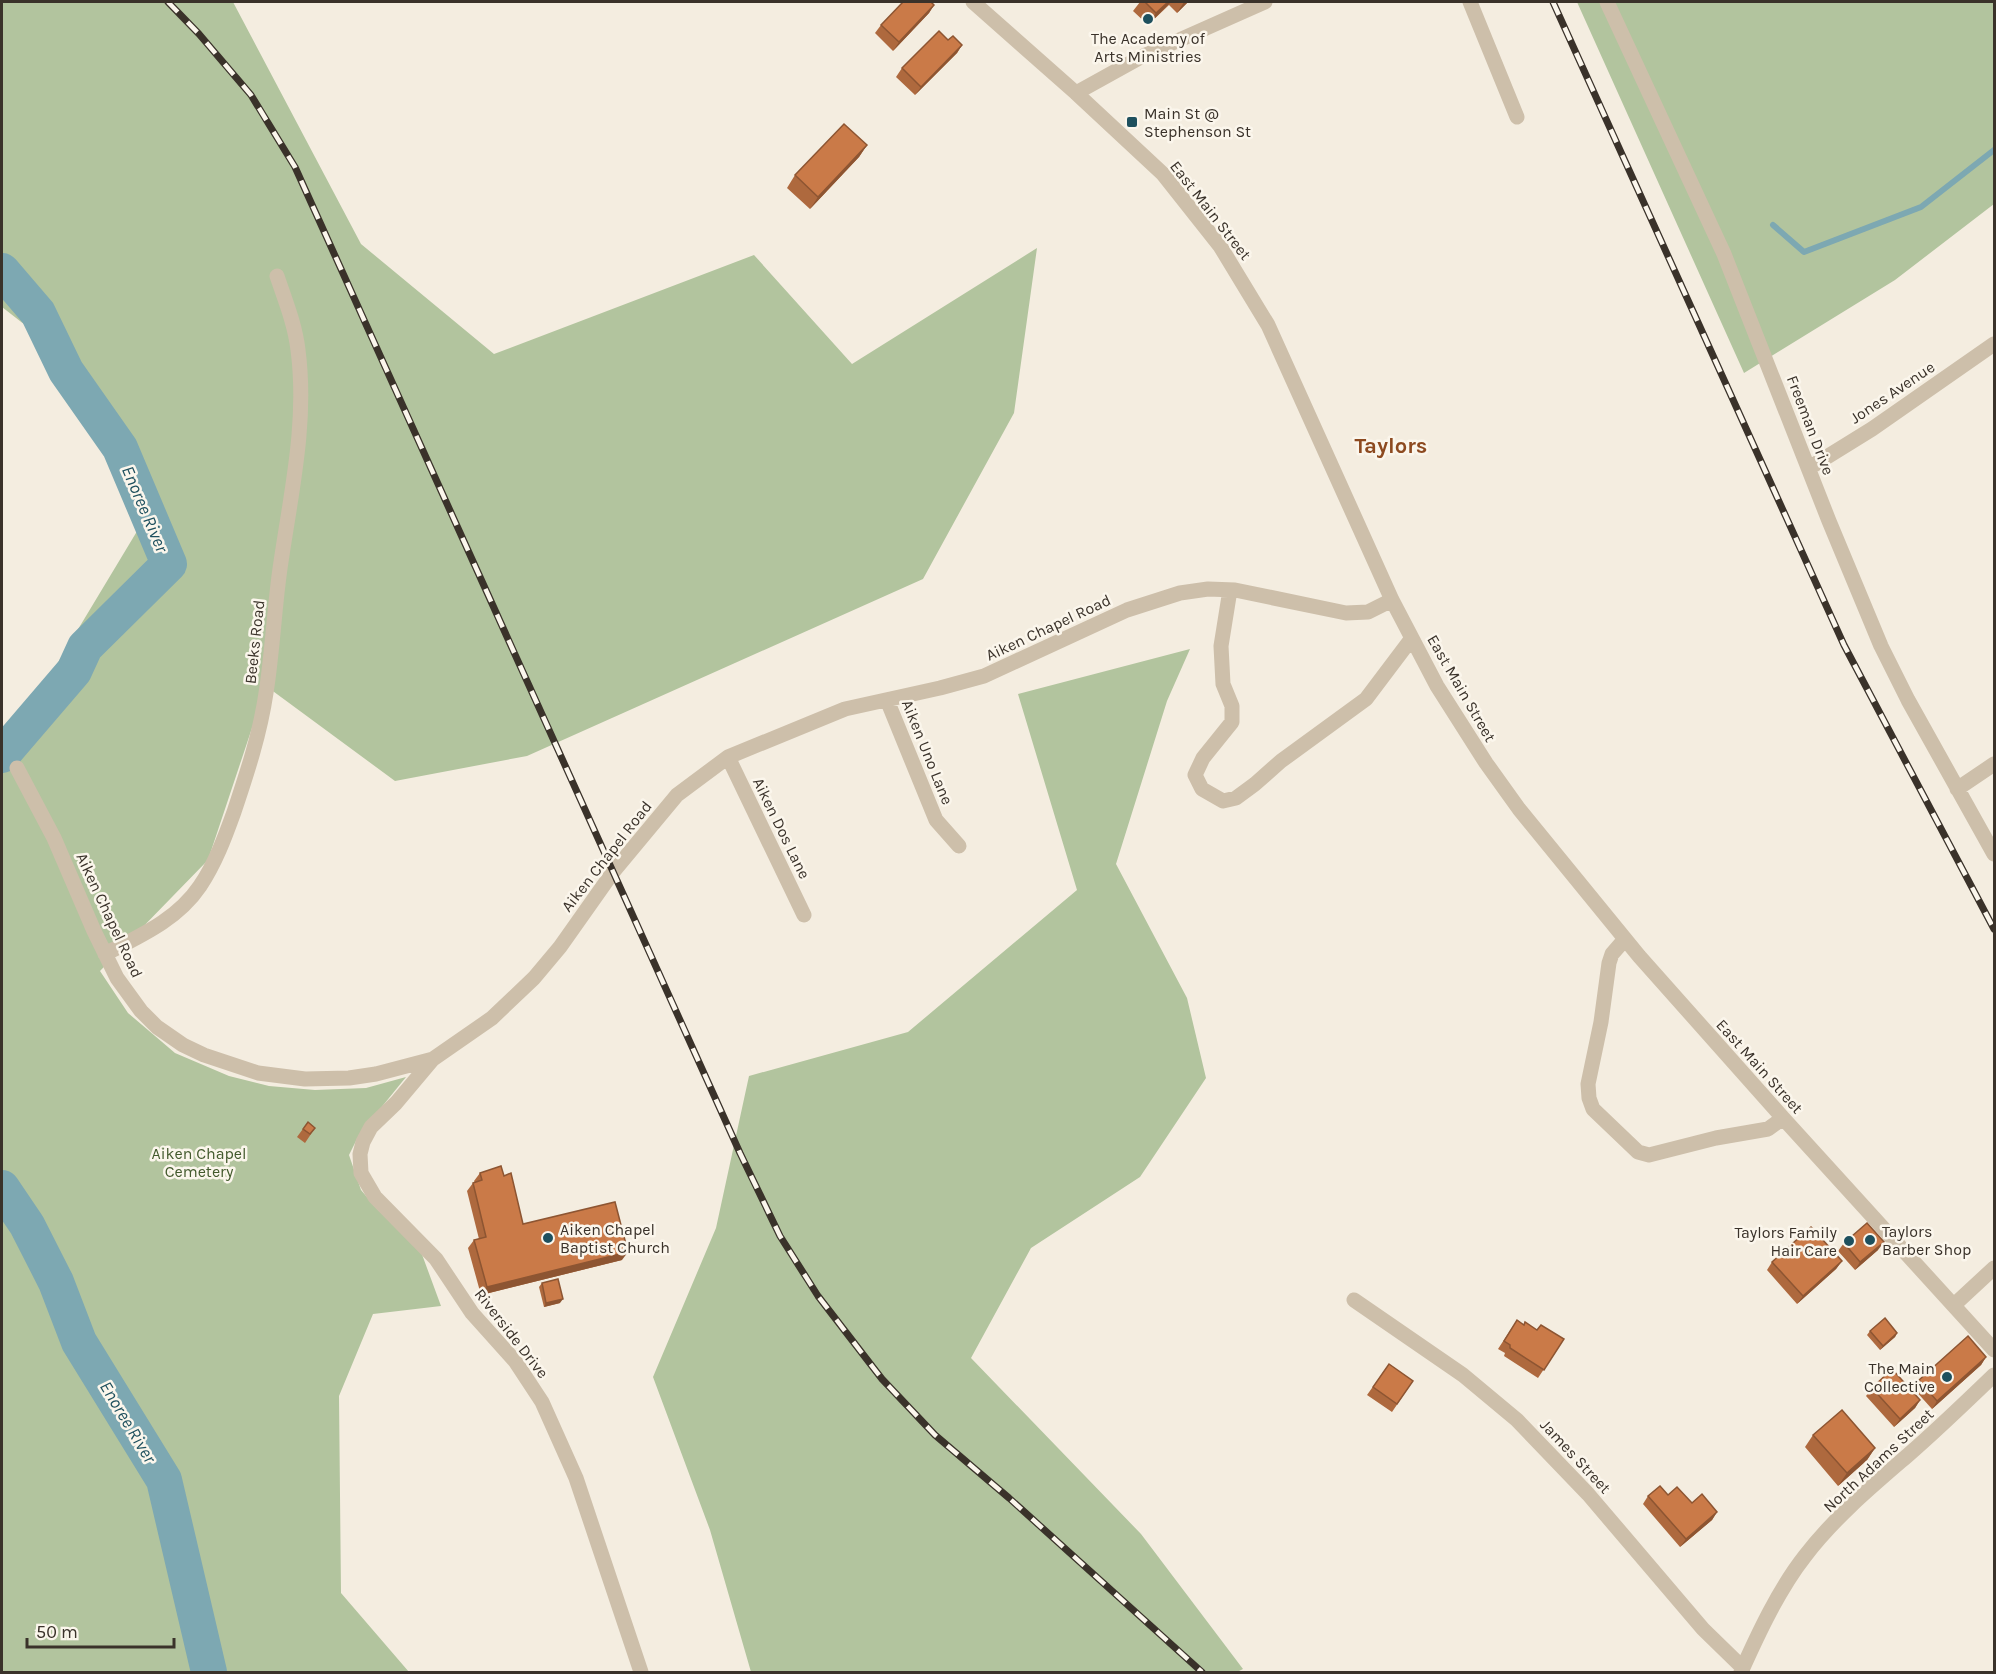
<svg xmlns="http://www.w3.org/2000/svg" width="1996" height="1674" viewBox="0 0 1996 1674" font-family="Karla,sans-serif">
  <rect width="100%" height="100%" fill="#f4ede0"/>
  <path fill="#b2c49e" d="M 2,2 L 233,2 L 361,244 L 494,354 L 754,255 L 852,364 L 1037,248 L 1014,413 L 923,579 L 527,756 L 395,781 L 266,686 L 208,860 L 100,971 L 128,1013 L 175,1053 L 229,1076 L 269,1086 L 315,1090 L 366,1088 L 406,1077 L 359,1135 L 349,1155 L 361,1190 L 377,1209 L 420,1249 L 441,1306 L 373,1314 L 339,1396 L 341,1593 L 409,1672 L 2,1672 L 2,737 L 24,719 L 145,518 L 34,332 L 2,307 Z
    M 1577,2 L 1994,2 L 1994,204 L 1895,280 L 1744,373 Z
    M 1190,649 L 1167,701 L 1116,864 L 1187,998 L 1206,1078 L 1140,1177 L 1031,1248 L 971,1358 L 1141,1534 L 1243,1669 L 1237,1672 L 751,1672 L 710,1530 L 653,1377 L 716,1228 L 749,1076 L 908,1032 L 1077,890 L 1018,694 Z"/>
  <g fill="none" stroke-linecap="round" stroke-linejoin="round">
    <path stroke="#7da8b2" stroke-width="6" d="M 1773,225 L 1804,252 L 1921,207 L 1994,150"/>
    <path stroke="#7da8b2" stroke-width="36" d="M 2,271 L 38,313 L 66,371 L 120,448 L 169,564 L 85,647 L 74,671 L 2,755
      M 2,1188 L 27,1225 L 56,1282 L 79,1342 L 164,1480 L 209,1672"/>
    <path stroke="#cdbfaa" stroke-width="15" d="M 973,2 L 1076,93 L 1163,174 L 1220,246 L 1268,325 L 1392,600 L 1437,686 L 1486,763 L 1519,809 L 1639,956 L 1783,1118 L 1994,1350
      M 1470,2 L 1517,117
      M 1607,2 L 1724,254 L 1829,521 L 1881,646 L 1908,700 L 1994,854
      M 1076,93 L 1141,57 L 1265,2
      M 1809,468 L 1872,429 L 1994,344
      M 1230,590 L 1221,646 L 1223,684 L 1232,706 L 1232,722 L 1203,758 L 1195,775 L 1202,789 L 1223,801 L 1236,798 L 1255,784 L 1281,761 L 1366,699 L 1412,638
      M 887,700 L 936,820 L 959,846
      M 728,757 L 804,915
      M 17,768 L 54,838 L 94,931 L 117,978 L 141,1011 L 157,1027 L 183,1045 L 204,1055 L 258,1073 L 305,1079 L 349,1078 L 376,1074 L 433,1059 L 492,1018 L 534,978 L 560,947 L 613,872 L 677,795 L 728,757 L 845,709 L 940,688 L 984,676 L 1127,610 L 1180,593 L 1208,589 L 1235,590 L 1346,613 L 1368,612 L 1392,600
      M 1957,789 L 1994,764
      M 1625,939 L 1612,954 L 1609,963 L 1601,1022 L 1588,1084 L 1589,1098 L 1593,1109 L 1638,1152 L 1649,1155 L 1716,1138 L 1768,1129 L 1783,1118
      M 105,954 C 140,936 177,920 200,886 C 215,864 225,837 234,812 C 247,773 260,734 266,693 C 272,655 274,615 279,576 C 289,501 308,426 298,350 C 295,324 285,300 277,276
      M 433,1059 L 396,1103 L 371,1127 L 363,1142 L 360,1154 L 361,1173 L 375,1197 L 436,1259 L 472,1313 L 515,1361 L 542,1402 L 576,1478 L 641,1672
      M 1354,1300 L 1463,1375 L 1517,1420 L 1588,1494 L 1703,1629 L 1743,1668
      M 1954,1305 L 1994,1268
      M 1741,1672 C 1758,1634 1779,1589 1805,1556 C 1834,1518 1871,1487 1907,1456 C 1937,1430 1966,1402 1994,1375"/>
    <g stroke="#3a322a" stroke-width="7">
      <path id="rail" d="M 168,2 L 199,34 L 251,95 L 295,167 L 740,1153 L 780,1236 L 818,1296 L 882,1379 L 935,1435 L 1009,1498 L 1202,1672
        M 1553,2 L 1844,645 L 1994,929"/>
    </g>
    <use href="#rail" stroke="#fbf6ec" stroke-width="4.5" stroke-dasharray="14" stroke-linecap="butt"/>
  </g>
  <path fill="#ae693e" d="M 1140,2 L 1188,2 L 1177,13 L 1169,5 L 1148,25 L 1133,11 Z
    M 934,5 L 929,13 L 893,51 L 875,33 L 881,25 Z
    M 948,40 L 962,45 L 957,53 L 915,95 L 896,77 L 902,68 Z
    M 867,145 L 859,157 L 810,209 L 787,188 L 795,175 Z
    M 308,1122 L 315,1128 L 305,1143 L 297,1137 Z
    M 480,1173 L 504,1176 L 523,1224 L 622,1260 L 481,1295 L 468,1248 L 474,1240 L 479,1239 L 467,1191 L 473,1183 L 475,1183 L 474,1181 Z
    M 1844,1243 L 1878,1250 L 1855,1270 L 1838,1251 Z
    M 1842,1261 L 1836,1269 L 1797,1304 L 1767,1270 L 1772,1262 Z
    M 542,1283 L 560,1303 L 544,1307 L 539,1287 Z
    M 1517,1320 L 1524,1325 L 1537,1330 L 1564,1339 L 1538,1378 L 1504,1356 L 1505,1353 L 1498,1349 Z
    M 1870,1331 L 1897,1333 L 1895,1337 L 1880,1350 L 1867,1335 Z
    M 1986,1357 L 1981,1365 L 1932,1409 L 1914,1389 L 1919,1380 Z
    M 1389,1364 L 1413,1381 L 1392,1412 L 1367,1395 Z
    M 1872,1388 L 1920,1400 L 1915,1408 L 1894,1427 L 1866,1396 Z
    M 1813,1435 L 1875,1448 L 1867,1460 L 1838,1486 L 1805,1447 Z
    M 1668,1495 L 1717,1512 L 1712,1520 L 1680,1547 L 1643,1504 L 1648,1496 Z"/>
  <path fill="#8d5532" d="M 1168,2 L 1171,2 L 1148,25 L 1156,13 Z
    M 1184,2 L 1188,2 L 1177,13 Z
    M 934,5 L 929,13 L 893,51 L 899,42 Z
    M 962,45 L 957,53 L 915,95 L 921,87 Z
    M 867,145 L 859,157 L 810,209 L 818,197 Z
    M 1884,1242 L 1878,1250 L 1855,1270 L 1860,1262 Z
    M 628,1252 L 622,1260 L 481,1295 L 487,1287 Z
    M 1842,1261 L 1836,1269 L 1797,1304 L 1803,1296 Z
    M 563,1299 L 560,1303 L 544,1307 L 546,1303 Z
    M 1897,1333 L 1895,1337 L 1880,1350 L 1883,1346 Z
    M 1986,1357 L 1981,1365 L 1932,1409 L 1937,1401 Z
    M 1920,1400 L 1915,1408 L 1894,1427 L 1900,1419 Z
    M 1875,1448 L 1867,1460 L 1838,1486 L 1847,1473 Z
    M 1717,1512 L 1712,1520 L 1680,1547 L 1686,1539 Z"/>
  <path fill="#ca7a48" stroke="#8d5532" stroke-width="1.5" d="M 903,2 L 931,2 L 934,5 L 899,42 L 881,25 Z
    M 1145,2 L 1168,2 L 1156,13 Z
    M 939,31 L 948,40 L 953,36 L 962,45 L 921,87 L 902,68 Z
    M 844,124 L 867,145 L 818,197 L 795,175 Z
    M 308,1122 L 315,1128 L 310,1134 L 303,1129 Z
    M 501,1166 L 504,1176 L 511,1173 L 523,1224 L 615,1202 L 628,1252 L 487,1287 L 474,1240 L 486,1237 L 473,1183 L 482,1180 L 480,1173 Z
    M 1867,1223 L 1884,1242 L 1860,1262 L 1844,1243 Z
    M 1811,1227 L 1842,1261 L 1803,1296 L 1772,1262 Z
    M 558,1279 L 563,1299 L 546,1303 L 542,1283 Z
    M 1885,1318 L 1897,1333 L 1883,1346 L 1870,1331 Z
    M 1517,1320 L 1524,1325 L 1525,1322 L 1537,1330 L 1541,1325 L 1564,1339 L 1544,1370 L 1510,1348 L 1510,1345 L 1504,1341 Z
    M 1968,1336 L 1986,1357 L 1937,1401 L 1919,1380 Z
    M 1389,1364 L 1413,1381 L 1397,1404 L 1373,1387 Z
    M 1892,1369 L 1920,1400 L 1900,1419 L 1872,1388 Z
    M 1842,1410 L 1875,1448 L 1847,1473 L 1813,1435 Z
    M 1660,1486 L 1668,1495 L 1677,1487 L 1692,1503 L 1702,1494 L 1717,1512 L 1686,1539 L 1648,1496 Z"/>
  <g fill="#1e505e" stroke="#fbf6ec" stroke-width="2">
    <circle cx="1148" cy="19" r="6"/>
    <rect x="1126" y="116" width="12" height="12" rx="3"/>
    <circle cx="548" cy="1238" r="6"/>
    <circle cx="1870" cy="1240" r="6"/>
    <circle cx="1849" cy="1241" r="6"/>
    <circle cx="1947" cy="1377" r="6"/>
  </g>
  <g text-anchor="middle" stroke-width="5" stroke-linejoin="round" paint-order="stroke">
    <g font-size="16" fill="#3a322a" stroke="#fbf6ec" text-anchor="start">
      <text x="1148" y="44" text-anchor="middle">The Academy of<tspan x="1148" dy="18">Arts Ministries</tspan></text>
      <text x="1144" y="119">Main St @<tspan x="1144" dy="18">Stephenson St</tspan></text>
      <text x="560" y="1235">Aiken Chapel<tspan x="560" dy="18">Baptist Church</tspan></text>
      <text x="1882" y="1237">Taylors<tspan x="1882" dy="18">Barber Shop</tspan></text>
      <text x="1837" y="1238" text-anchor="end">Taylors Family<tspan x="1837" dy="18">Hair Care</tspan></text>
      <text x="1935" y="1374" text-anchor="end">The Main<tspan x="1935" dy="18">Collective</tspan></text>
    </g>
    <g font-size="16" fill="#3a322a" stroke="#fbf6ec">
      <text transform="translate(1211 210) rotate(52)" y="6">East Main Street</text>
      <text transform="translate(1892 392) rotate(-34)" y="6">Jones Avenue</text>
      <text transform="translate(1811 425) rotate(69)" y="6">Freeman Drive</text>
      <text transform="translate(1048 627) rotate(-25)" y="6">Aiken Chapel Road</text>
      <text transform="translate(254 642) rotate(-84)" y="6">Beeks Road</text>
      <text transform="translate(1462 688) rotate(60)" y="6">East Main Street</text>
      <text transform="translate(928 752) rotate(68)" y="6">Aiken Uno Lane</text>
      <text transform="translate(782 828) rotate(64)" y="6">Aiken Dos Lane</text>
      <text transform="translate(606 856) rotate(-52)" y="6">Aiken Chapel Road</text>
      <text transform="translate(110 915) rotate(65)" y="6">Aiken Chapel Road</text>
      <text transform="translate(1760 1066) rotate(48)" y="6">East Main Street</text>
      <text transform="translate(512 1333) rotate(52)" y="6">Riverside Drive</text>
      <text transform="translate(1576 1456) rotate(47)" y="6">James Street</text>
      <text transform="translate(1878 1460) rotate(-43)" y="6">North Adams Street</text>
    </g>
    <g font-size="16" fill="#435a2d" stroke="#fbf6ec">
      <text x="199" y="1159">Aiken Chapel<tspan x="199" dy="18">Cemetery</tspan></text>
    </g>
    <g font-size="18" font-style="italic" fill="#1e505e" stroke="#fbf6ec">
      <text transform="translate(145 509) rotate(67)" y="6">Enoree River</text>
      <text transform="translate(128 1422) rotate(59)" y="6">Enoree River</text>
    </g>
    <g font-size="22" font-weight="bold" fill="#8d4a20" stroke="#fbf6ec">
      <text x="1391" y="453">Taylors</text>
    </g>
  </g>
  <rect width="1996" height="1674" fill="none" stroke="#3a322a" stroke-width="6"/>
  <path d="M27 1638v9h147v-9" fill="none" stroke="#3a322a" stroke-width="3"/>
  <text x="36" y="1638" font-size="18" fill="#3a322a" stroke="#fbf6ec" stroke-width="4.5" paint-order="stroke">50 m</text>
</svg>
